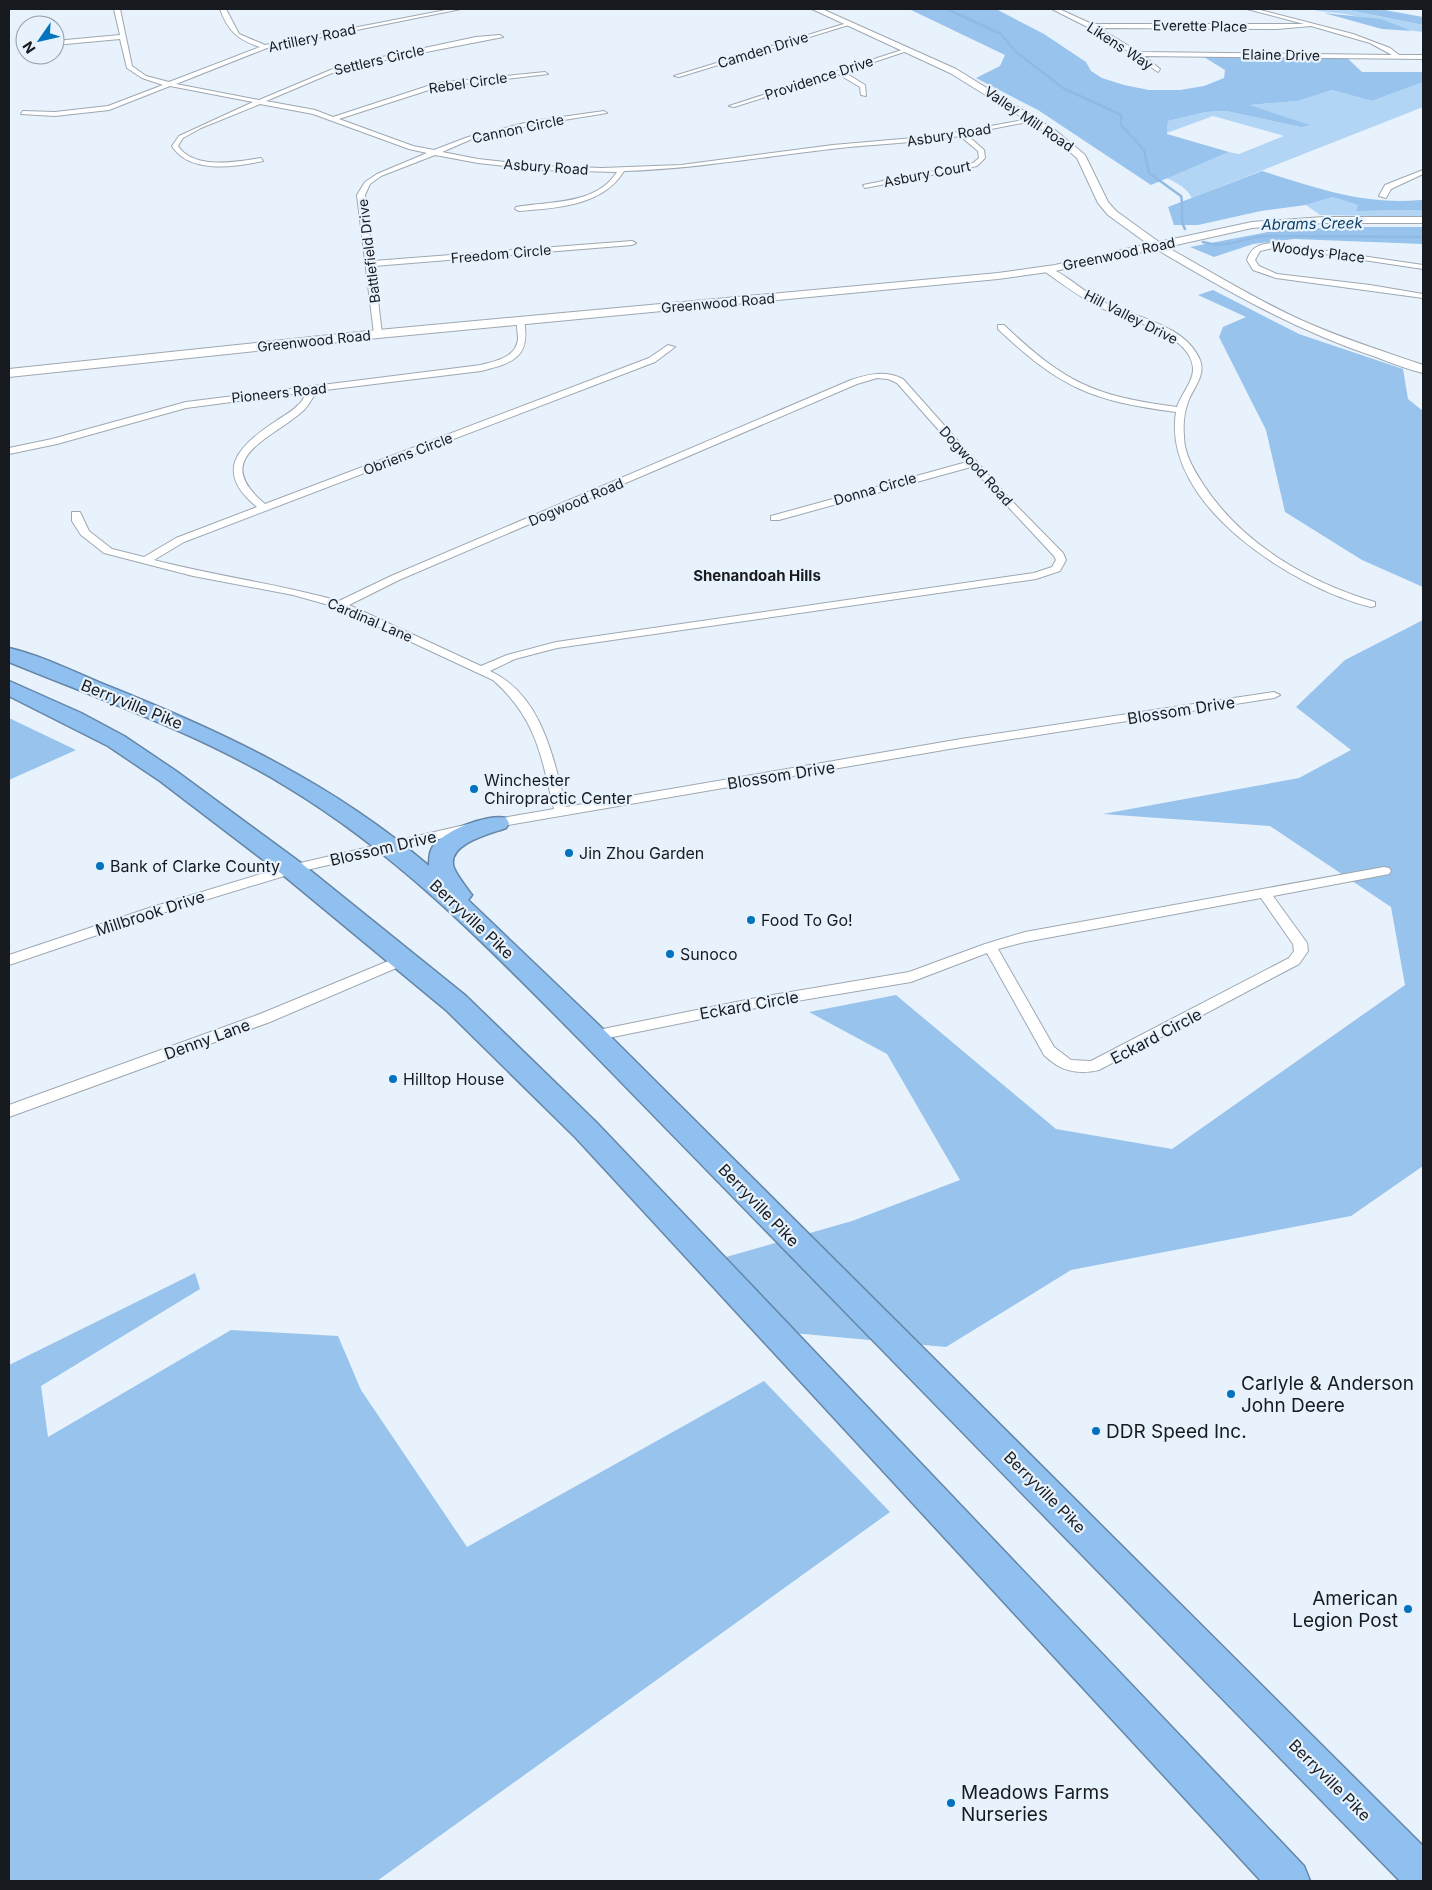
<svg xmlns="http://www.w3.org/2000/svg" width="1432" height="1890" viewBox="0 0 1432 1890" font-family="Inter,sans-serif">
  <rect width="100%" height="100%" fill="#e8f2fc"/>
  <path fill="#b2d5f6" d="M 1309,9 L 1344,9 L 1423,25 L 1423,32 C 1401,30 1377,21 1355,16 C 1340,12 1325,13 1309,9 Z
    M 1423,82 L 1423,107 L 1192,198 C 1186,187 1177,183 1166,178 L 1229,152 L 1239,154 L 1284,136 L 1213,116 L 1167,133 L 1168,121 L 1206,112 L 1226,111 L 1301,127 L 1247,105 L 1298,101 L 1332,90 L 1372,101 Z
    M 1333,197 L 1359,205 L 1356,211 L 1423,210 L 1423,217 L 1320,215 L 1306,205 Z"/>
  <path fill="#98c3ed" d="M 909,9 L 996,9 L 1044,34 L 1086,62 L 1091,71 L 1102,78 L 1124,85 L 1149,90 L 1180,90 L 1204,86 L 1224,78 L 1225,70 L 1199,54 L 1344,55 L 1362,72 L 1423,72 L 1423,82 L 1372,101 L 1332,90 L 1298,101 L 1249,105 L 1310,125 L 1301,127 L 1226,111 L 1206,112 L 1168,121 L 1167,134 L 1229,152 L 1151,185 L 1038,110 L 976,78 L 1000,66 L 1005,55 Z
    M 1344,9 L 1379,9 L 1423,17 L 1423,25 Z
    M 1324,13 L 1381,19 L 1412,31 L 1382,29 Z
    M 1262,171 C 1317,188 1362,205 1420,200 L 1423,200 L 1423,210 L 1356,211 L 1358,205 L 1333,197 L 1306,205 L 1261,211 L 1198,225 L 1174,225 L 1168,207 Z
    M 1348,227 L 1423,227 L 1423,244 L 1294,239 L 1253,244 L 1214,257 L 1190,247 L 1279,230 Z
    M 1213,290 L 1299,334 L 1403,369 L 1408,399 L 1423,411 L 1423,587 L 1362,560 L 1285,512 L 1266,430 L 1219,337 L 1223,327 L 1246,317 L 1198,295 Z
    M 1423,620 L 1423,1166 L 1351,1216 L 1071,1270 L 946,1347 L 793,1333 L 726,1257 L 852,1221 L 960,1180 L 887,1054 L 809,1012 L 896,995 L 1056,1129 L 1172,1149 L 1405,985 L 1391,907 L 1270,826 L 1103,814 L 1299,778 L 1351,750 L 1296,707 L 1345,660 Z
    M 9,718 L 76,750 L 9,780 Z
    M 195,1273 L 200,1289 L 41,1386 L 48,1437 L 231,1330 L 338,1336 L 361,1390 L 467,1547 L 764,1381 L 890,1512 L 377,1881 L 9,1881 L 9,1365 Z"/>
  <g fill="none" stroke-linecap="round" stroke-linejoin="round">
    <path stroke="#8fbae3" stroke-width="2.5" d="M 947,9 L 1001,34 L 1016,52 L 1063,88 L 1121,115 L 1121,125 L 1144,150 L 1149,173 L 1181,196 C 1184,206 1179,220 1185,229
      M 1203,242 C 1229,250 1242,237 1267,236 L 1423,237"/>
    <g stroke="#9ea8b1" stroke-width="2">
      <path id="street" d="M 114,9 L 120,9 L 132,66 L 146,76 L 169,82 L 260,47 C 238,40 228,31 220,9 L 226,9 L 239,34 L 265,45 L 451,9 L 461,9 L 267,48 L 176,84 L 259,100 L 340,66 L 476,37 L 500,35 L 503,37 L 344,68 L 266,101 L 315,110 L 333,117 L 437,83 L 545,72 L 548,74 L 438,87 L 339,119 L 413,146 L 434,150 L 468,137 L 533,121 L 604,111 L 607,113 L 533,125 L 472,139 L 442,152 L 478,159 L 541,166 L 602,168 L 681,165 L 833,145 L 936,136 L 1034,118 L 1037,120 L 966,134 L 984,150 L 985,158 L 977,166 L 865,188 L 863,185 L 973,163 L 979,158 L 978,151 L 960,136 C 917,143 874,144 831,149 C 762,157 694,169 624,171 C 603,206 556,208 519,211 L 515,209 L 516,207 C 551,201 596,205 617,172 L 541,170 L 478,163 L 435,155 L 381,176 L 370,184 L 365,195 L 373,261 L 632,241 L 636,243 L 632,245 L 374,266 L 382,334 L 378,337 L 374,334 L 357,195 L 365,182 L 377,174 L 427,153 L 409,149 L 313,114 L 260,104 L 201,128 L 183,138 L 178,146 C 194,170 237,162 261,158 L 263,161 C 235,167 189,174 172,146 L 179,136 L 253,102 L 170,86 L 109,110 L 55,116 L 21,114 L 23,111 L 55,112 L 108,106 L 163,85 L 142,78 L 127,68 L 120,39 L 55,45 L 55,41 L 120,35 Z
        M 1052,9 L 1059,9 L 1092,24 L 1304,24 L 1247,9 L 1256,9 L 1353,34 L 1390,48 L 1399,55 L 1423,55 L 1423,59 L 1144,56 L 1160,69 L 1158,72 L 1107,37 ZM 1311,26 L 1370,43 L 1392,55 L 1139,52 L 1099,28 L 1277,29 Z
        M 847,23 L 852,24 L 679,77 L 674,76 Z
        M 905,49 L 910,50 L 844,72 L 865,85 L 866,96 L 861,95 L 860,87 L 838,74 L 734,107 L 729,106 Z
        M 1423,170 L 1423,174 L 1391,189 L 1386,198 L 1379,196 L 1385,185 Z
        M 1273,243 L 1423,265 L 1423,269 L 1277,247 L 1260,251 L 1255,260 L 1259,266 L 1277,274 L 1370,285 L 1423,294 L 1423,298 L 1276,278 L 1253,270 L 1247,260 C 1251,247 1260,244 1273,243 Z
        M 1047,267 C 1065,273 1081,290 1098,299 C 1129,317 1184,322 1200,360 C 1206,376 1193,388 1188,402 C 1184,413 1183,425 1184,436 C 1184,454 1194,470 1203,484 C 1242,544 1308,582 1375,602 L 1375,606 L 1371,607 C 1294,588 1161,505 1176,412 C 1092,401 1060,388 998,329 L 998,325 L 1004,325 C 1065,383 1094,396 1177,407 C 1181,394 1194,381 1193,368 C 1191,333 1124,319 1099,307 C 1080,297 1062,284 1044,271 L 1043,269 Z
        M 517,319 L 524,321 C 531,358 512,363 481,371 L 317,391 C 313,397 309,405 304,410 C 273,439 208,457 265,504 L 649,358 L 668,345 L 675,347 L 655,362 L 184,542 L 154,560 C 216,576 278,584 339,601 L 391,576 L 851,380 C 869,374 885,370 903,379 L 1007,496 L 1063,553 L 1066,560 L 1060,571 L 1036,579 L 557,648 L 515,659 L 490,671 C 542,695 553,757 566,807 L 961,739 L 1274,692 L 1280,695 L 1274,698 L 961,747 L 490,828 L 486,827 L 484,824 L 486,821 L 554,809 C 541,756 537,719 493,680 L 336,607 L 293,595 L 193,576 L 104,553 L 81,535 L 72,521 L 72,512 L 80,512 L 89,531 L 112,549 L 144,557 L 176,538 L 257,507 C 213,471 238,446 276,421 C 283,416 292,412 298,405 C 302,402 304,397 307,392 L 186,408 L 57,444 L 9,454 L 9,448 L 52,439 L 186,402 L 481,365 C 495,361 516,358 518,339 C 518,332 516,325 517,319 ZM 877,378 L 888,379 L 897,383 L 967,462 L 771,516 L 771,520 L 779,520 L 971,467 L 1054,556 L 1056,560 L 1052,567 L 1034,573 L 556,642 L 507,655 L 481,666 L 349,605 L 399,580 L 857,384 Z
        M 469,824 L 473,825 L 475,828 L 473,831 L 294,873 L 159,914 L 9,965 L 9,955 L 149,908 L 287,866 Z
        M 1384,867 L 1389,868 L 1391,871 L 1389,874 L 1273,896 L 1307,943 L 1308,951 L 1299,964 L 1099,1070 C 1077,1075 1060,1071 1044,1055 L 987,953 L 911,982 L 761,1007 L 593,1041 L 588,1040 L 586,1036 L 588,1032 L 593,1031 L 761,997 L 909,972 L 985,944 L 1025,932 ZM 1261,898 L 1293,944 L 1294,951 L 1289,958 L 1091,1061 L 1071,1060 L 1054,1047 L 998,949 L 1025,942 Z
        M 403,955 L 410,960 L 408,963 L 270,1022 L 9,1117 L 9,1105 L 260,1014 Z"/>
    </g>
    <g stroke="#9ea8b1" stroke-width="2">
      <path id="secondary" d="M 812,9 L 822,9 L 956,69 L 1055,130 L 1085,155 L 1108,202 L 1116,211 L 1159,242 L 1252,222 L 1324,217 L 1423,217 L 1423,223 L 1324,223 L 1252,228 L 1167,247 C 1211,272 1255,299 1301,320 C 1341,338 1382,351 1423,365 L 1423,373 C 1407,369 1391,363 1376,357 C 1297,331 1227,291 1156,249 L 1055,271 L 998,279 L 378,338 L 9,377 L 9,369 L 378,330 L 998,273 L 1055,265 L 1148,244 L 1108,215 L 1098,203 L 1077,158 L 1049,134 L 950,73 Z"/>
    </g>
    <g stroke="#6586a7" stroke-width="3">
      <path id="highway" d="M 9,648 C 43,656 76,673 108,686 C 223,732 334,784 429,866 C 429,861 429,855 431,850 C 439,832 487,813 506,818 L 509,823 L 506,828 C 490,834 445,844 454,868 C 458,877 466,887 472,895 L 468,900 L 603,1029 L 1423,1846 L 1423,1881 L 1400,1881 L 583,1043 C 491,950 400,855 287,787 C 201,734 102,700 9,662 Z
        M 9,681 L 81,713 L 124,736 L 176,771 L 301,863 L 466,996 L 596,1122 L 1304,1866 L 1310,1881 L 1261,1881 L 576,1138 L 446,1010 L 283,875 L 160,781 L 108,746 L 9,696 Z"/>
    </g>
    <use href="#street" fill="#fff" fill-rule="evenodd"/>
    <use href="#secondary" fill="#fff" fill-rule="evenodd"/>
    <use href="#highway" fill="#8fc0f0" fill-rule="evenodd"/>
  </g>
  <g fill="#0172bd" stroke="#e8f2fc" stroke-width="2">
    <circle cx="474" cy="789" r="5"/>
    <circle cx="569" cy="853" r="5"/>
    <circle cx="100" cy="866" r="5"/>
    <circle cx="751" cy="920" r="5"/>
    <circle cx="670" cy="954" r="5"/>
    <circle cx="393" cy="1079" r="5"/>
    <circle cx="1231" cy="1394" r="5"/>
    <circle cx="1096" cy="1431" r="5"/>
    <circle cx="1408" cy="1609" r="5"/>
    <circle cx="951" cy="1803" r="5"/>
  </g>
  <g text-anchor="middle" stroke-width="4.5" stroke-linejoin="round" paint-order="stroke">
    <g font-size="14" fill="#171b1f" stroke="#e8f2fc">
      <text transform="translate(1200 26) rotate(1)" y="5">Everette Place</text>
      <text transform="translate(312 38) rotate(-12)" y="5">Artillery Road</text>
      <text transform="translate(1120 46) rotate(33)" y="5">Likens Way</text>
      <text transform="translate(763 50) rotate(-17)" y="5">Camden Drive</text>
      <text transform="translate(1281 55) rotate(1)" y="5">Elaine Drive</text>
      <text transform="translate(379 60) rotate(-13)" y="5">Settlers Circle</text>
      <text transform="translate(819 78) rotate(-18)" y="5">Providence Drive</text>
      <text transform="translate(468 83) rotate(-8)" y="5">Rebel Circle</text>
      <text transform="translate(1029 119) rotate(34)" y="5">Valley Mill Road</text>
      <text transform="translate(518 129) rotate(-12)" y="5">Cannon Circle</text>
      <text transform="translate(949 135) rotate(-9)" y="5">Asbury Road</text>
      <text transform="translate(546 167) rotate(4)" y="5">Asbury Road</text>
      <text transform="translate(927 174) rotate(-11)" y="5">Asbury Court</text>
      <text transform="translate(369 251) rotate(-97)" y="5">Battlefield Drive</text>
      <text transform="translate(1318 252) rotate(7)" y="5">Woodys Place</text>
      <text transform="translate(501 254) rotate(-5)" y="5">Freedom Circle</text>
      <text transform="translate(1119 254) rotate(-12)" y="5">Greenwood Road</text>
      <text transform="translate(718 303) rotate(-5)" y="5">Greenwood Road</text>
      <text transform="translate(1131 317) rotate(27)" y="5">Hill Valley Drive</text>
      <text transform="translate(314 341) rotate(-6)" y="5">Greenwood Road</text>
      <text transform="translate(279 393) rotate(-6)" y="5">Pioneers Road</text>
      <text transform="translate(408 454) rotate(-21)" y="5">Obriens Circle</text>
      <text transform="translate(976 466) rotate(48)" y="5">Dogwood Road</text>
      <text transform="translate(875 489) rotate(-16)" y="5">Donna Circle</text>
      <text transform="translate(576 502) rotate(-23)" y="5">Dogwood Road</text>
      <text transform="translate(370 620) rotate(23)" y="5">Cardinal Lane</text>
    </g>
    <g font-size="15" font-style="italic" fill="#104067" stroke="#e8f2fc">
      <text transform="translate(1312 224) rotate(-1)" y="5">Abrams Creek</text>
    </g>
    <g font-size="15" font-weight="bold" fill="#171b1f" stroke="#e8f2fc">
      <text x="757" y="581">Shenandoah Hills</text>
    </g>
    <g font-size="16" fill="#171b1f" stroke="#e8f2fc">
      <text transform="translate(132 704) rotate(22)" y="6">Berryville Pike</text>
      <text transform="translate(1181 710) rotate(-9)" y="6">Blossom Drive</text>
      <text transform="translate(781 775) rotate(-9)" y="6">Blossom Drive</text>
      <text transform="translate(383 848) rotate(-13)" y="6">Blossom Drive</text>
      <text transform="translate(150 913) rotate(-18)" y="6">Millbrook Drive</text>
      <text transform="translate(472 919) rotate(43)" y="6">Berryville Pike</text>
      <text transform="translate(749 1005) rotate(-10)" y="6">Eckard Circle</text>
      <text transform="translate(1156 1036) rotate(-28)" y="6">Eckard Circle</text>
      <text transform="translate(207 1039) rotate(-20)" y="6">Denny Lane</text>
      <text transform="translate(759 1205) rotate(46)" y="6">Berryville Pike</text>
      <text transform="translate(1045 1492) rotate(45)" y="6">Berryville Pike</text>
      <text transform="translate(1330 1780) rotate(45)" y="6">Berryville Pike</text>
    </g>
    <g font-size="16" fill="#171b1f" stroke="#e8f2fc" text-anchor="start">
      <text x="484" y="786">Winchester<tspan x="484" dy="18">Chiropractic Center</tspan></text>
      <text x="579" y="859">Jin Zhou Garden</text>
      <text x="110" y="872">Bank of Clarke County</text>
      <text x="761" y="926">Food To Go!</text>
      <text x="680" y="960">Sunoco</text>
      <text x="403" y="1085">Hilltop House</text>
    </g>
    <g font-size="19" fill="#171b1f" stroke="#e8f2fc" text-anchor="start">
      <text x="1241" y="1390">Carlyle &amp; Anderson<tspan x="1241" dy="22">John Deere</tspan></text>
      <text x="1106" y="1438">DDR Speed Inc.</text>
      <text x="1398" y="1605" text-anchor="end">American<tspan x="1398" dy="22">Legion Post</tspan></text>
      <text x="961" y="1799">Meadows Farms<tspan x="961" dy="22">Nurseries</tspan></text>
    </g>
  </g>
  <rect width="1432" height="1890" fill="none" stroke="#171b1f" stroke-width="20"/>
  <g transform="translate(40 40) rotate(236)"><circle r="24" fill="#e8f2fc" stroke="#949ca4"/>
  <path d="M0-4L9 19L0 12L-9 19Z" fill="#0172bd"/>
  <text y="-8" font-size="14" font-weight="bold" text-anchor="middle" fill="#171b1f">N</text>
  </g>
</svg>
